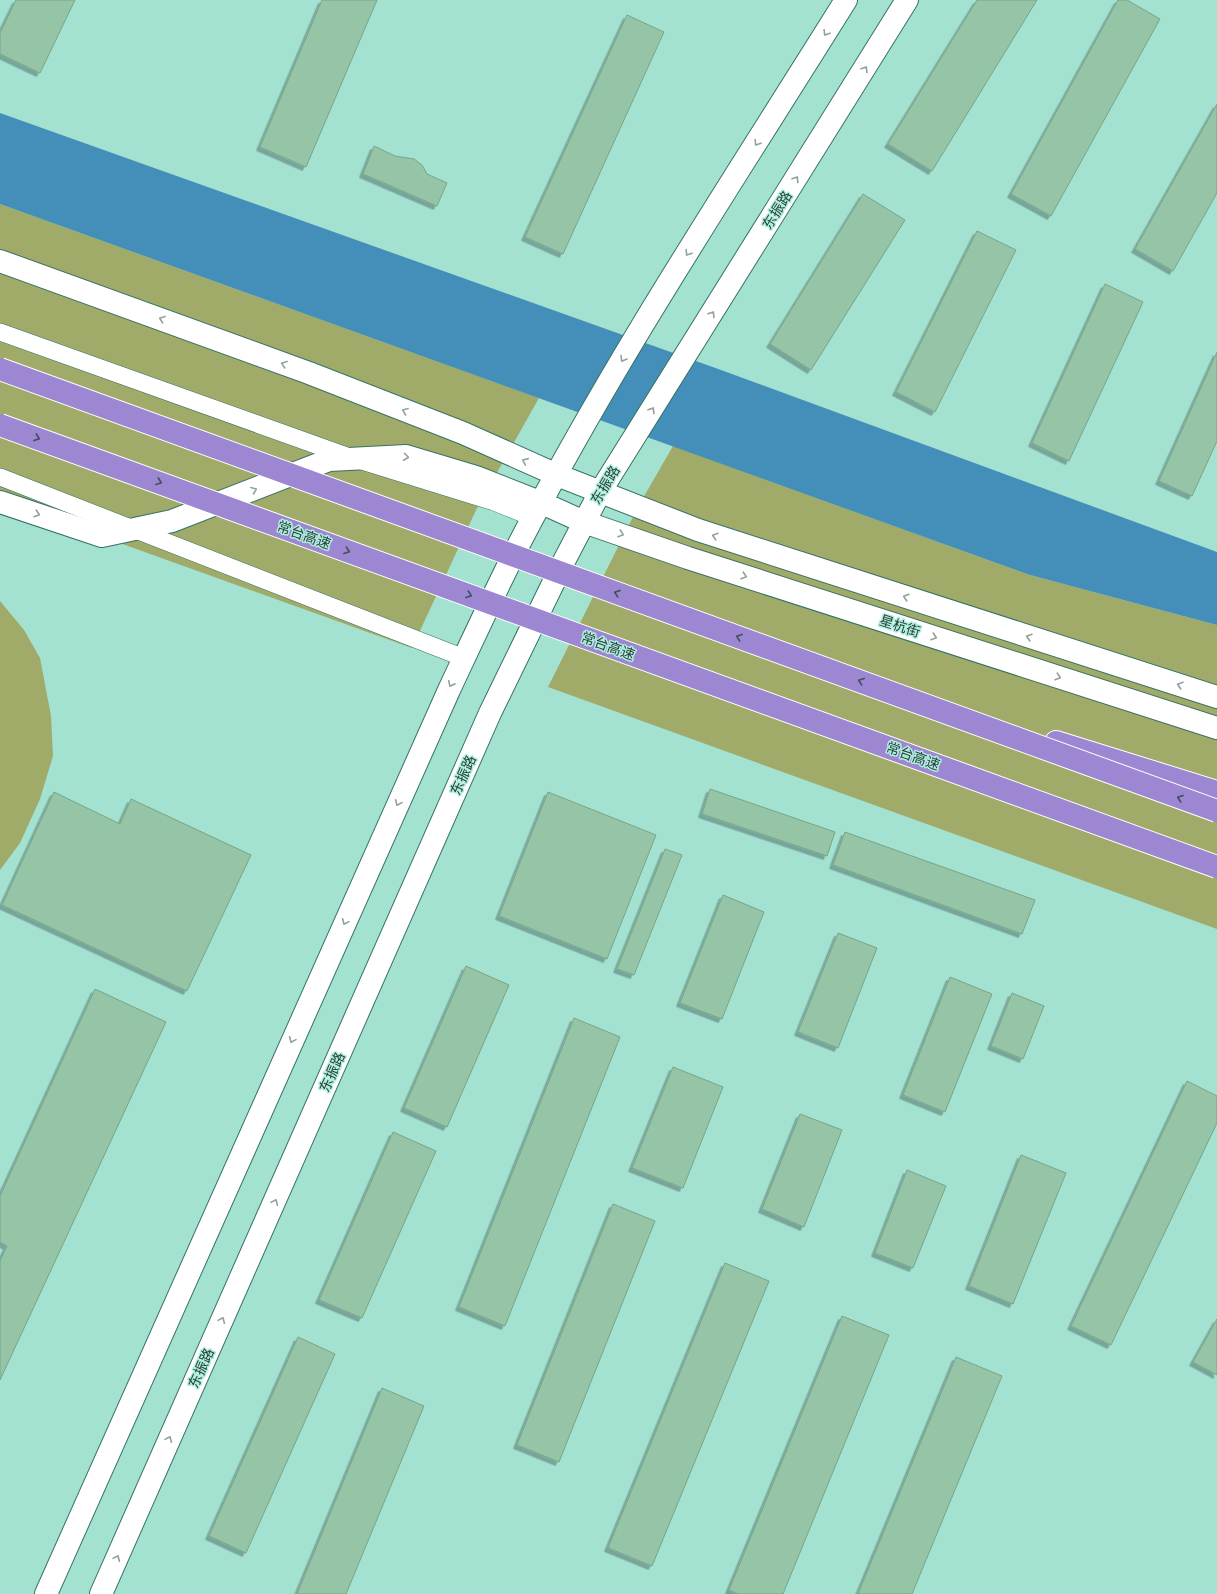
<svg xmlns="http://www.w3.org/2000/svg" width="1217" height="1594" viewBox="0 0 1217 1594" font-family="Manrope,'Noto Sans SC',sans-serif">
  <defs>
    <filter id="shadow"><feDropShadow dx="-3.5" dy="3.5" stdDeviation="0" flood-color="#0004"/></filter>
  </defs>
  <rect width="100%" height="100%" fill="#a3e1d1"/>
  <path fill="#a0ab69" d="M 0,204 L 539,398 L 477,508 L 412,648 L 0,500 Z
    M 673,446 L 1030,575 L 1217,625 L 1217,929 L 548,687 L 639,505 Z
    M 0,601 L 24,630 L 40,658 L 51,716 L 53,756 L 40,799 L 20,843 L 0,870 Z"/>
  <path fill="#448fba" d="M 0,113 L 721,370 L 1217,552 L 1217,625 L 1030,575 L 0,204 Z"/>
  <path fill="#95c4a6" stroke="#76a588" filter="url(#shadow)" d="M 16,0 L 75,0 L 40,73 L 0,54 L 0,33 Z
    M 322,0 L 377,0 L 306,167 L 260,147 Z
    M 977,0 L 1037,0 L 932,171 L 888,144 Z
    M 1118,0 L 1127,0 L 1160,19 L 1051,216 L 1011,194 Z
    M 627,15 L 664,32 L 563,254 L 525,237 Z
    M 1217,104 L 1217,193 L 1173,271 L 1135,249 Z
    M 374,146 L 395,156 L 414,159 L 422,165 L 427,174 L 447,183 L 437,206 L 363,174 Z
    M 863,194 L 905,220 L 811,370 L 770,344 Z
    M 977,231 L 1016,250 L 935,412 L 896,392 Z
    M 1105,284 L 1143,302 L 1069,461 L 1032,443 Z
    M 1217,352 L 1217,441 L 1192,496 L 1159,481 Z
    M 710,789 L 835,832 L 827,856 L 702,814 Z
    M 54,792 L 120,824 L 131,799 L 251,855 L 187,991 L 2,905 Z
    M 548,792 L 656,835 L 607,959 L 499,916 Z
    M 845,832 L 1035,900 L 1022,934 L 833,865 Z
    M 665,849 L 682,855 L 634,975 L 617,969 Z
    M 723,895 L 764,912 L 722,1019 L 680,1003 Z
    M 838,933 L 877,948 L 838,1048 L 798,1032 Z
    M 466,966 L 509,985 L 447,1127 L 404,1108 Z
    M 950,977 L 992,994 L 945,1112 L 903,1095 Z
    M 95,989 L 166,1022 L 0,1380 L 0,1261 L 7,1246 L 0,1242 L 0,1196 Z
    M 1012,993 L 1044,1006 L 1023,1059 L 991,1046 Z
    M 574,1018 L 620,1037 L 505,1326 L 459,1307 Z
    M 673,1067 L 723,1087 L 683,1188 L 632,1168 Z
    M 1187,1081 L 1217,1096 L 1217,1123 L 1111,1345 L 1071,1326 Z
    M 800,1114 L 842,1130 L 804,1227 L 762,1209 Z
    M 393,1132 L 436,1151 L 362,1318 L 319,1300 Z
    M 1021,1155 L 1066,1173 L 1013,1304 L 969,1286 Z
    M 907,1170 L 946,1186 L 913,1268 L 875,1253 Z
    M 613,1204 L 655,1221 L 559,1462 L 517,1445 Z
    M 725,1263 L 769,1281 L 652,1566 L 608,1548 Z
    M 842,1316 L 889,1335 L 783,1594 L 738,1594 L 729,1590 Z
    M 1217,1319 L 1217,1375 L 1193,1362 Z
    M 298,1337 L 335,1354 L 246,1553 L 209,1536 Z
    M 956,1357 L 1002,1376 L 912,1594 L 858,1594 Z
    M 382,1388 L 424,1406 L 346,1594 L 297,1594 Z"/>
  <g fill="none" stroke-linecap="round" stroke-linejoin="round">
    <g stroke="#367264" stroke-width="18">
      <path id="service" d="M 0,332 L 355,459 L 494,502 L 534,518
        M 0,477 L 464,658"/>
    </g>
    <g stroke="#367264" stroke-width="24">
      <path id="secondary" d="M 0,261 L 309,373 L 463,433 L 557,475 L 698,530 L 1217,697
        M 0,502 L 102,536 L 172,521 L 329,460 L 406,456 L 476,477 L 542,503 L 584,522 L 688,558 L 1217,728
        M 46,1594 L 449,690 C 472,641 495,591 520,542 C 617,355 735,178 846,0
        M 101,1594 L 490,713 L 563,563 L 600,492 L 907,0"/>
    </g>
    <g stroke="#fff" stroke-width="24">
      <path id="motorway" d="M 1056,742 L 1217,792"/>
    </g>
    <use href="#service" stroke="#fff" stroke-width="17"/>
    <use href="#secondary" stroke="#fff" stroke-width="22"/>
    <use href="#motorway" stroke="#9d87d2" stroke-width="22"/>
    <g stroke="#fff" stroke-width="24" stroke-linecap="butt">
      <path id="motorway-bridge" d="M 0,369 L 1217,811
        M 0,425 L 1217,867"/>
    </g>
    <use href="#motorway-bridge" stroke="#9d87d2" stroke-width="22"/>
  </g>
  <defs><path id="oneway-chevron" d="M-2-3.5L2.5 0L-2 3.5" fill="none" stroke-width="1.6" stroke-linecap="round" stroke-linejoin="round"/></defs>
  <g stroke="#94a09d">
    <use href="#oneway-chevron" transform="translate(826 33) rotate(122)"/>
    <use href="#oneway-chevron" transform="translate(865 69) rotate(-58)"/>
    <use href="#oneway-chevron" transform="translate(757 143) rotate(122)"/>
    <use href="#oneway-chevron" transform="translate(796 179) rotate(-58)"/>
    <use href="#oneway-chevron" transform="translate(688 253) rotate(122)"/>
    <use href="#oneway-chevron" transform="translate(712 314) rotate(-58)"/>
    <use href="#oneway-chevron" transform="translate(162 319) rotate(-160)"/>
    <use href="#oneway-chevron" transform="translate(623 359) rotate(120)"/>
    <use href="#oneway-chevron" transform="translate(284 364) rotate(-160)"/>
    <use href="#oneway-chevron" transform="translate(652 410) rotate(-58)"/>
    <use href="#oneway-chevron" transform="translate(405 411) rotate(-159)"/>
    <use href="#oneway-chevron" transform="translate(406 457) rotate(7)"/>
    <use href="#oneway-chevron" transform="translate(525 461) rotate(-156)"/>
    <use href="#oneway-chevron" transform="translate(254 490) rotate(-22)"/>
    <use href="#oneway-chevron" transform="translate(37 514) rotate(18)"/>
    <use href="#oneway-chevron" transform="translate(621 534) rotate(19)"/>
    <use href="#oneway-chevron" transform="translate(715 536) rotate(-162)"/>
    <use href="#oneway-chevron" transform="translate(744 576) rotate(18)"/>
    <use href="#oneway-chevron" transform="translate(906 597) rotate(-162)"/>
    <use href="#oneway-chevron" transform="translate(934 637) rotate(18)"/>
    <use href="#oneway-chevron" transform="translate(1029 637) rotate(-162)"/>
    <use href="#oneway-chevron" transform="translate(1058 677) rotate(18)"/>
    <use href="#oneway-chevron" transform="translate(451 684) rotate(116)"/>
    <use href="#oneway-chevron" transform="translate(1180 685) rotate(-162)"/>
    <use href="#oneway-chevron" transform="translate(398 803) rotate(114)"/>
    <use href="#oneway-chevron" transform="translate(345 922) rotate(114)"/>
    <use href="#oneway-chevron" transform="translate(292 1040) rotate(114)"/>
    <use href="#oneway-chevron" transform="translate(275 1202) rotate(-66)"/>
    <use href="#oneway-chevron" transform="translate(222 1320) rotate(-66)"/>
    <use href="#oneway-chevron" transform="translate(169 1439) rotate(-66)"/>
    <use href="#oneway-chevron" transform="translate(117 1558) rotate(-66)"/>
  </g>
  <g stroke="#3f4f59">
    <use href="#oneway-chevron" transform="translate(37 438) rotate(20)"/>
    <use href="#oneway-chevron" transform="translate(159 482) rotate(20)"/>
    <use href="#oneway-chevron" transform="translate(347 551) rotate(20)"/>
    <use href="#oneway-chevron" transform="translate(617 593) rotate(-160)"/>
    <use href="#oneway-chevron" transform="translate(469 595) rotate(20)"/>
    <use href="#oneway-chevron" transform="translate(739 637) rotate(-160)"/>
    <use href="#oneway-chevron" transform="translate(861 681) rotate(-160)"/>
    <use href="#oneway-chevron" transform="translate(1180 798) rotate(-160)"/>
  </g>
  <g text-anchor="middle" stroke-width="3" stroke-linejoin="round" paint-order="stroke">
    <g font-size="14" fill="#28413b" stroke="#b0eede">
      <text transform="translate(777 210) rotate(-58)" y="5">东振路</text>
      <text transform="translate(605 485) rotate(-59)" y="5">东振路</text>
      <text transform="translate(304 535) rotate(20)" y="5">常台高速</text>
      <text transform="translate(900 626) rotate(18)" y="5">星杭街</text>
      <text transform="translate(608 646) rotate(20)" y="5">常台高速</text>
      <text transform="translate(913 756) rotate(20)" y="5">常台高速</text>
      <text transform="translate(463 775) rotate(-66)" y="5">东振路</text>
      <text transform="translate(332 1072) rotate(-66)" y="5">东振路</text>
      <text transform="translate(201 1368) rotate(-66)" y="5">东振路</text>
    </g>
  </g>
</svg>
